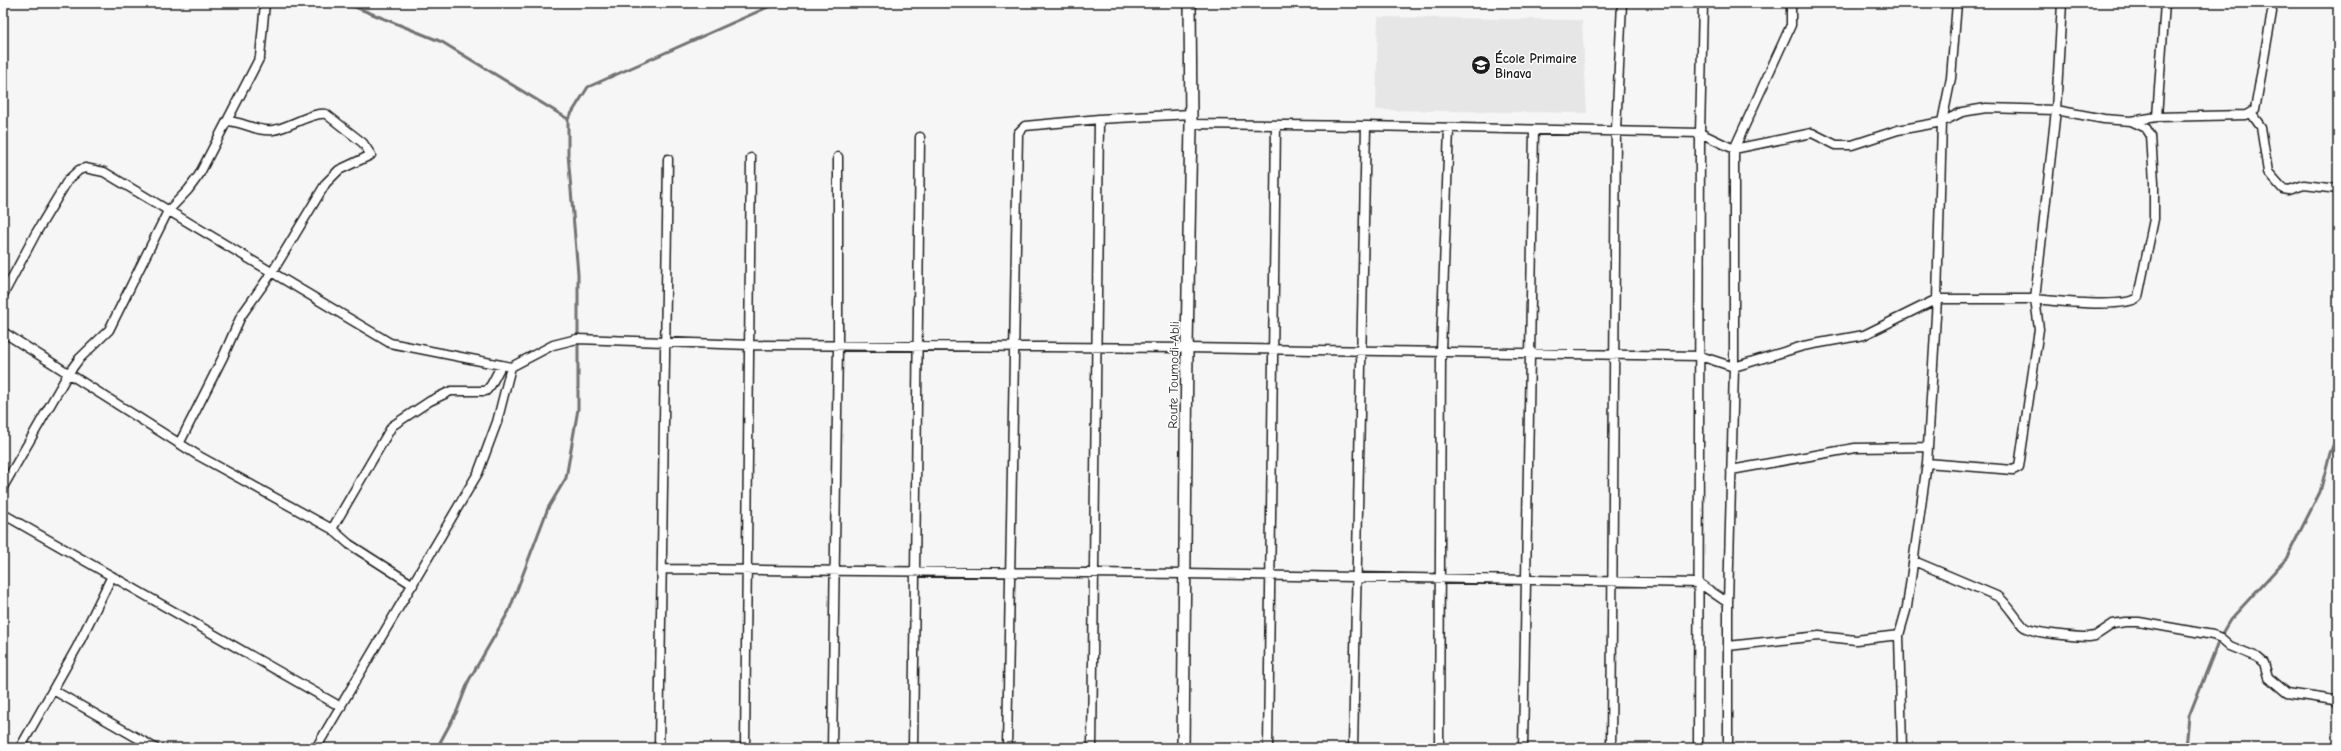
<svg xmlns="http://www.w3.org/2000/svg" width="2341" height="751" viewBox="0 0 2341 751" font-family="'Comic Neue',sans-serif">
  <rect width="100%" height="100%" fill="#f6f6f6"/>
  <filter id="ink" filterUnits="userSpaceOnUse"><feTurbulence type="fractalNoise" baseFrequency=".025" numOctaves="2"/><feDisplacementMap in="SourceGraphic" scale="8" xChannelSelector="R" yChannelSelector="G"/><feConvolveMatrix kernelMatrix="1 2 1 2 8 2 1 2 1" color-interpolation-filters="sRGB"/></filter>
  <g filter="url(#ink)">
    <path fill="#e6e6e6" d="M 1378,17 L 1582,20 L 1587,113 L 1376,110 Z"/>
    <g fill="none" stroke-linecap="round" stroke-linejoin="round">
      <path stroke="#727272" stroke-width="3" d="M 323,3 L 355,7 L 442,42 L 568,119
        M 437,748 L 457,711 L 469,680 L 509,611 L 548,508 L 566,478 L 578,409 L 578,274 L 568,154 L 568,119 L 588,87 L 777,3
        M 2186,748 L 2189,716 L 2221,635 L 2230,620 L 2286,559 L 2320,492 L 2330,453 L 2338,434"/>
      <g stroke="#1c1c1c" stroke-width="11">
        <path id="street" d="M 2062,3 L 2056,110 L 2104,119 L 2131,121 L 2157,117 L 2246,115 L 2255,110 L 2272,12 L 2270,3
          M 2251,113 L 2261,127 L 2268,172 L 2283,189 L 2289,190 L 2304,185 L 2338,189
          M 2157,117 L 2165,3
          M 3,295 L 36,233 L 68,180 L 79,170 L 85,168 L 104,172 L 390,343 L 511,367 L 553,345 L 577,339 L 750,345 L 1187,348 L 1700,356 L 1734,367 L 1803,346 L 1864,335 L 1937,299 L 2035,299 L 2056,110 L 1986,108 L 1962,112 L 1942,122 L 1898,130 L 1852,145 L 1836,145 L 1812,133 L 1734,149 L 1700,133 L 1366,126 L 1191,124
          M 3,332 L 199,456 L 332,529 L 349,544 L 413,585
          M 179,444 L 223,357 L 241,316 L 273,271 L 326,183 L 339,170 L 371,155 L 363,143 L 326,114 C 313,111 289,128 273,130 C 257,132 243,122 228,121
          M 1927,463 L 2013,470 L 2019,467 L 2039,329 L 2035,299 C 2053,301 2127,309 2138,297 L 2154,219 L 2154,182 L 2151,136 L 2146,128 L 2131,121
          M 1731,470 L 1855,448 L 1928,447
          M 3,487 L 68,374 L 79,359 L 109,330 L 168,211 L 188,190 L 199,175 L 260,57 L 265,3
          M 3,514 L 341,707
          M 332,529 L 392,426 L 430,401 L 451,391 L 486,391 L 491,385 L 501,366
          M 1914,561 L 1999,597 C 2009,606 2014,616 2023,626 C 2029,633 2078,637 2089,637 L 2095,636 L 2113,624 L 2125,622 L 2139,622 L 2213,635 L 2221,638 L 2230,646 L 2257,657 L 2264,663 L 2268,677 L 2287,693 L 2334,700 L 2338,704
          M 663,569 L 1185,574 L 1699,583 L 1728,603
          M 1728,646 L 1819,636 L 1856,640 L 1899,635
          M 53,690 L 155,748
          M 20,748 L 77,647 L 112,576
          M 316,748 L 478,473 L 497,422 L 511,367
          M 659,748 L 668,159
          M 745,748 L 751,158
          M 832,748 L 838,346 L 838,157
          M 913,748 L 920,137
          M 1007,748 L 1018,133 L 1025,126 L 1099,119 L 1191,114
          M 1092,748 L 1099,119
          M 1268,748 L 1276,125
          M 1353,748 L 1366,126
          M 1439,748 L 1441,352 L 1449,128
          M 1523,748 L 1534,130
          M 1611,748 L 1616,130 L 1622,3
          M 1698,748 L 1700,133 L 1703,3
          M 1728,748 L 1728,603 L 1734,367 L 1734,149 L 1791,25 L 1791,3
          M 1902,748 L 1899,635 L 1907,607 L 1927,463 L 1937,299 L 1942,122 L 1951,78 L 1957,3"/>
      </g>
      <g stroke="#1c1c1c" stroke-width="14">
        <path id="secondary" d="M 1183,748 L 1187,348 L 1191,124 L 1190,3"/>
      </g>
      <use href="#street" stroke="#fff" stroke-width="8"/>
      <use href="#secondary" stroke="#fff" stroke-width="11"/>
    </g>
  </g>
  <defs>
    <g id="school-disc" transform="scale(1)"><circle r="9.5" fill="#1c1c1c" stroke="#fff"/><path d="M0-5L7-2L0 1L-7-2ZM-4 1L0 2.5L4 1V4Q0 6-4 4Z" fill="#fff"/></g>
  </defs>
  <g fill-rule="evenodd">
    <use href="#school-disc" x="1481" y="65"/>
  </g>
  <g text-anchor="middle" stroke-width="3" stroke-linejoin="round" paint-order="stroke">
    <g font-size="13" font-weight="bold" fill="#1c1c1c" stroke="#fff" text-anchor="start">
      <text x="1495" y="63">École Primaire<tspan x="1495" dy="15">Binava</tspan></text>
    </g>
    <g font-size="13" fill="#1c1c1c" stroke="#fff">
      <text transform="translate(1173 375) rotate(-89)" y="5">Route Toumodi-Abli</text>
    </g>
  </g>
  <rect width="2341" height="751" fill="none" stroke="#fff" stroke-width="16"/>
  <rect x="8" y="8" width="2325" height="735" fill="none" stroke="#1c1c1c" stroke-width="1.5" filter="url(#ink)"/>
</svg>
